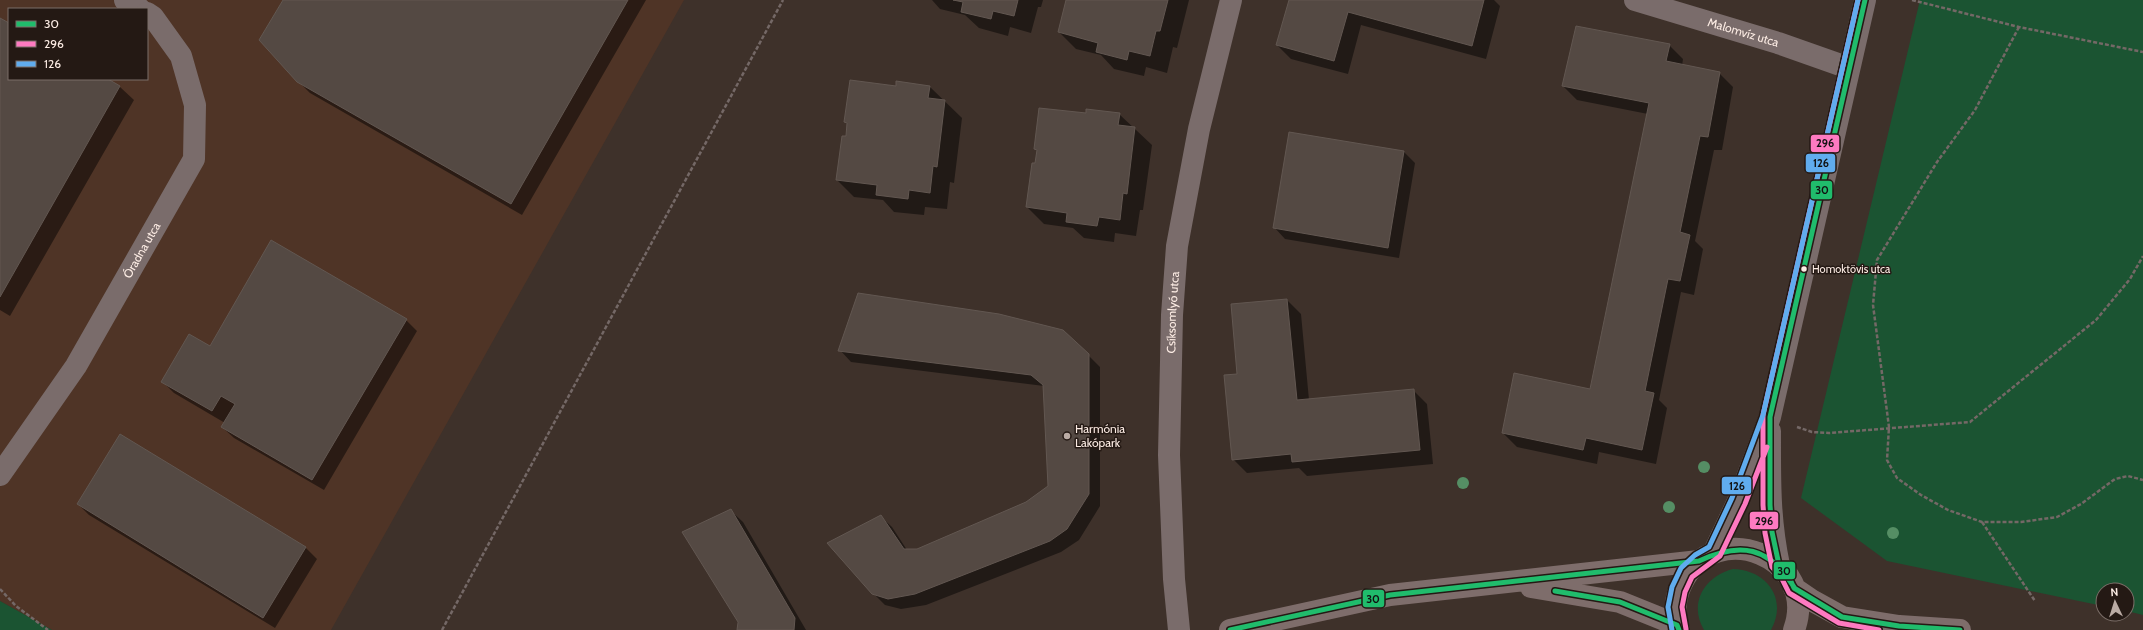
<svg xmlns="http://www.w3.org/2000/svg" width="2143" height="630" viewBox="0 0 2143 630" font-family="Cabin,sans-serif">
  <rect width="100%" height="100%" fill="#3e312a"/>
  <path fill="#4f3426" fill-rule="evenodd" d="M 0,0 L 684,0 L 331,630 L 52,630 L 0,601 ZM 9,9 L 147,9 L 147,79 L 9,79 Z"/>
  <path fill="#1b5432" d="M 1920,0 L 2143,0 L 2143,615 L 2127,611 L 2127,590 L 2103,590 L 2103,606 L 1887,561 L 1801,498 Z
    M 1733,569 C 1767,570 1788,599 1771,630 L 1704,630 C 1688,603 1705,576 1733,569 Z
    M 0,601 L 52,630 L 0,630 Z"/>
  <path fill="#0007" d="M 284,0 L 646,0 L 522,215 L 310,93 L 298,81 Z
    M 932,0 L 1043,0 L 1041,7 L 1038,7 L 1031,33 L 1010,27 L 1008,36 L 979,28 L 965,15 L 940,9 Z
    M 1067,0 L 1189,0 L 1177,48 L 1173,47 L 1167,73 L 1146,67 L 1144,76 L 1114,69 L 1101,55 L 1076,49 L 1059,32 Z
    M 1290,0 L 1494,0 L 1500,6 L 1486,59 L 1361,25 L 1348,74 L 1291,59 L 1277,45 Z
    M 0,19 L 9,24 L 9,79 L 106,79 L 120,87 L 134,100 L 10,316 L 0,310 Z
    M 1669,45 L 1683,59 L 1682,66 L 1719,73 L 1733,87 L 1722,150 L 1714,150 L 1695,241 L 1703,249 L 1694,295 L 1681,292 L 1659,400 L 1667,408 L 1656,464 L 1599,452 L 1597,464 L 1517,447 L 1503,433 L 1590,390 L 1648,114 L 1577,100 L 1563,86 Z
    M 929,86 L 962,118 L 954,183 L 950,182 L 947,209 L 925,207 L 924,215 L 894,212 L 883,200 L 854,197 L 837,180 L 846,137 L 848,125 L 845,122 L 896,88 Z
    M 1086,114 L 1119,114 L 1152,145 L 1143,210 L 1140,210 L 1136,236 L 1115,233 L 1114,242 L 1084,238 L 1073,228 L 1044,224 L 1027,207 L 1036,164 L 1038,152 L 1035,149 Z
    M 1404,152 L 1415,163 L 1399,258 L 1285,239 L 1274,227 Z
    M 1287,300 L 1301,314 L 1309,400 L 1413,390 L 1427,404 L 1433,464 L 1307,476 L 1299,468 L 1247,473 L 1233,459 Z
    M 406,320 L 417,331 L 324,490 L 234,438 L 222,427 L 225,423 L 174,393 L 162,381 L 210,347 Z
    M 840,350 L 1088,355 L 1100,367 L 1100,506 L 1079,540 L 1061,552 L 926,605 L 901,609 L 885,605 L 873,593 L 880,516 L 892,527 L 907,550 L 917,550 L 1027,503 L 1049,487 L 1044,386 L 851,362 Z
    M 120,435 L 306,548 L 317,559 L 275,628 L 89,515 L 78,504 Z
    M 731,511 L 743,522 L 806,630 L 738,630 Z"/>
  <path fill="#544943" stroke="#625751" d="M 283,0 L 628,0 L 511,204 L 297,82 L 259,40 Z
    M 953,0 L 1018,0 L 1014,16 L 993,11 L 991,19 L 961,12 L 963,2 Z
    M 1066,0 L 1168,0 L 1160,31 L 1156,31 L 1150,56 L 1129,51 L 1127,60 L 1096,52 L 1098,43 L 1058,32 Z
    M 1289,0 L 1484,0 L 1472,46 L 1348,12 L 1334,61 L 1276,45 Z
    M 0,18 L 9,23 L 9,79 L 108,79 L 120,86 L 0,297 Z
    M 1576,26 L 1670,44 L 1666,61 L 1720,72 L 1708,137 L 1700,136 L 1680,232 L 1690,235 L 1680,281 L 1668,279 L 1645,391 L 1654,393 L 1642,450 L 1586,438 L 1583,450 L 1502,433 L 1514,373 L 1590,389 L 1649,103 L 1562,86 Z
    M 850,80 L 896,86 L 896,81 L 930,86 L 928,98 L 945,100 L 937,167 L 933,166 L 930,193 L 909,190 L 908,199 L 876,195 L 877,185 L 836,180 L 842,136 L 846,136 L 847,123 L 844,122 Z
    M 1039,108 L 1086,113 L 1086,109 L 1120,113 L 1118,125 L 1135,127 L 1127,194 L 1123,193 L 1120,220 L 1099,217 L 1097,226 L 1066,222 L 1067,213 L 1026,207 L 1032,163 L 1035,163 L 1037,150 L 1034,149 Z
    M 1289,132 L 1404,151 L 1388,248 L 1273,228 Z
    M 271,240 L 407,319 L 312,480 L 221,427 L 235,404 L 221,396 L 212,411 L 161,382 L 189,334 L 210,346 Z
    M 858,293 L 999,314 L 1063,330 L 1089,354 L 1089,494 L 1067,529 L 1050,541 L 915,594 L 888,599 L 872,594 L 827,543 L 881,515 L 904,549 L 917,549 L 1026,502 L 1048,486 L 1043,385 L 1031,375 L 838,351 Z
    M 1287,299 L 1297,400 L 1414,389 L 1420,450 L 1292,462 L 1291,454 L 1232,460 L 1224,375 L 1237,374 L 1231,304 Z
    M 120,434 L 306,547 L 263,618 L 77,504 Z
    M 731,509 L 795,618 L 794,630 L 737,630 L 738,622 L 682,532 Z"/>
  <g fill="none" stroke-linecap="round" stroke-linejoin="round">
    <path stroke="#746866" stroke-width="2.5" stroke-dasharray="4 2" stroke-linecap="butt" d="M 1912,0 L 2019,27 L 2143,52
      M 2019,27 L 1975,110 L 1937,162 L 1877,260 L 1873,305 L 1889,427 L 1887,460 L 1897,478 L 1921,495 L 1948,510 L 1982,522 L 2021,522 L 2057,517 L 2081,504 L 2115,479 L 2128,476 L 2143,480
      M 1797,427 L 1812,432 L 1829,433 L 1970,422 L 2096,320 L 2130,279 L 2143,256
      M 1982,522 L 2035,601
      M 0,589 L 16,606 L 48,630
      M 442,630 L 783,0"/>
    <g stroke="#7a6c6b" stroke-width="22">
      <path d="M 125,0 L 140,9"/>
      <path id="s1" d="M 1635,0 L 1778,43 L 1849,68"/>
      <path d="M 1770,431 C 1770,478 1769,518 1779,565"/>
      <path id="s2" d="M 0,475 L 76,366 L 194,159 L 195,105 L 181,56 L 153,17 L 147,13"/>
      <path d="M 1714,552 L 1738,501 L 1770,417 L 1865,0"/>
      <path id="s3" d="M 1179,630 L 1174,579 L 1169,455 L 1172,315 L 1177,246 L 1199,129 L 1231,0"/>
    </g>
    <path stroke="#7e6d6b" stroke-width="22" d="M 1531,587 L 1620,602 L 1677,625
      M 1794,588 L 1813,601 L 1842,617 L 1899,626 L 1960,630
      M 1230,630 L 1390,595 L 1699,561
      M 1679,630 C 1673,615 1675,597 1682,583 C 1716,515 1820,558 1794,630"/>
    <g stroke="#241914" stroke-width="8">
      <path id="bus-1" d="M 1865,0 L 1770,417 L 1770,505 L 1772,532 L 1779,565 L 1788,575 L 1794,588 L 1842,617 L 1899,626 L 1960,630
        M 1555,591 L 1620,602 L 1677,625 L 1679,630
        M 1230,630 L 1390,595 L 1699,561 C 1741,541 1769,547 1794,587"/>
    </g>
    <g stroke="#241914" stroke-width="8">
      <path id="bus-2" d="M 1858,0 L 1763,415 L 1763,505 L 1765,533 L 1772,567 L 1782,579 L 1789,593 L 1839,623 L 1879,630
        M 1686,629 L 1682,607 L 1685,592 L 1692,577 L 1720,556 L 1745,504 L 1767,447"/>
    </g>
    <g stroke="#241914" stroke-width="8">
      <path id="bus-3" d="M 1672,630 L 1668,607 L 1672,587 L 1681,568 L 1695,555 L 1709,547 L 1732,498 L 1763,415 L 1858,0"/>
    </g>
    <use href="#bus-1" stroke="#20bc6c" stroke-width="5"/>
    <use href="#bus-2" stroke="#fe7ac1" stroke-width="5"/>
    <use href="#bus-3" stroke="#60acee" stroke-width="5"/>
  </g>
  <g fill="#558e64">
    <circle cx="1704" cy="467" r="6"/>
    <circle cx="1463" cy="483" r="6"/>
    <circle cx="1669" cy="507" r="6"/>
    <circle cx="1893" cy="533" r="6"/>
  </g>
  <circle fill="#fdede5" stroke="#241914" stroke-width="1.5" cx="1804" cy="269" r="3.5"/>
  <circle fill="#baaba4" stroke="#241914" stroke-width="1.5" cx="1067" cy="436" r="4"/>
  <g text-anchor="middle" stroke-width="3" stroke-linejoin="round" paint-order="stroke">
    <g font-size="11" fill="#fdede5" stroke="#241914" text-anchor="start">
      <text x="1812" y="273">Homoktövis utca</text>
    </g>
    <g font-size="12" fill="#fdede5" stroke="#241914">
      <text dy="4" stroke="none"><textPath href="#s1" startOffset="113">Malomvíz utca</textPath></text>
      <text dy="4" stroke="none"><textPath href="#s2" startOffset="266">Óradna utca</textPath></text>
      <text dy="4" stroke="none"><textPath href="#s3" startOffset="318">Csíksomlyó utca</textPath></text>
    </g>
    <g font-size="12" fill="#fdede5" stroke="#241914" text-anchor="start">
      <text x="1075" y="433">Harmónia<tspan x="1075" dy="14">Lakópark</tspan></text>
    </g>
  </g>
  <g stroke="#241914" stroke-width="1.5">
    <rect x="1810" y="134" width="30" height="19" rx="4" fill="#fe7ac1"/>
    <rect x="1805" y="153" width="31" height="20" rx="4" fill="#60acee"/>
    <rect x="1810" y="180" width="23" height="20" rx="4" fill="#20bc6c"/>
    <rect x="1721" y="476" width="31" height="19" rx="4" fill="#60acee"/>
    <rect x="1749" y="511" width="30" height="19" rx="4" fill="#fe7ac1"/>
    <rect x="1773" y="561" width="23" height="19" rx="4" fill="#20bc6c"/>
    <rect x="1362" y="589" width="23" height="19" rx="4" fill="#20bc6c"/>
  </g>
  <g font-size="11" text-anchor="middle" font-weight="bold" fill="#111">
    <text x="1825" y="147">296</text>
    <text x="1821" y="167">126</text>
    <text x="1822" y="194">30</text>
    <text x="1737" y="490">126</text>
    <text x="1764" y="525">296</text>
    <text x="1784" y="575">30</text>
    <text x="1373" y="603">30</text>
  </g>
  <rect x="8" y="8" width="140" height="72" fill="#241914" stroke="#7b6e68"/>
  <rect x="16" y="21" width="20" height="6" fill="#20bc6c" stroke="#7b6e68"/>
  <text x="44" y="28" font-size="12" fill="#fdede5">30</text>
  <rect x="16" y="41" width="20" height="6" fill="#fe7ac1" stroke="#7b6e68"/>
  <text x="44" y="48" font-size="12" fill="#fdede5">296</text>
  <rect x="16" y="61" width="20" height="6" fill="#60acee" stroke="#7b6e68"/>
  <text x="44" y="68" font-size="12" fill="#fdede5">126</text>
  <g transform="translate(2115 602) rotate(356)"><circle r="19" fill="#241914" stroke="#7b6e68"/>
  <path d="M0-3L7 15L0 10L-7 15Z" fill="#baaba4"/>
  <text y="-6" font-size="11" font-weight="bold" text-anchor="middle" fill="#fdede5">N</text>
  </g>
</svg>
